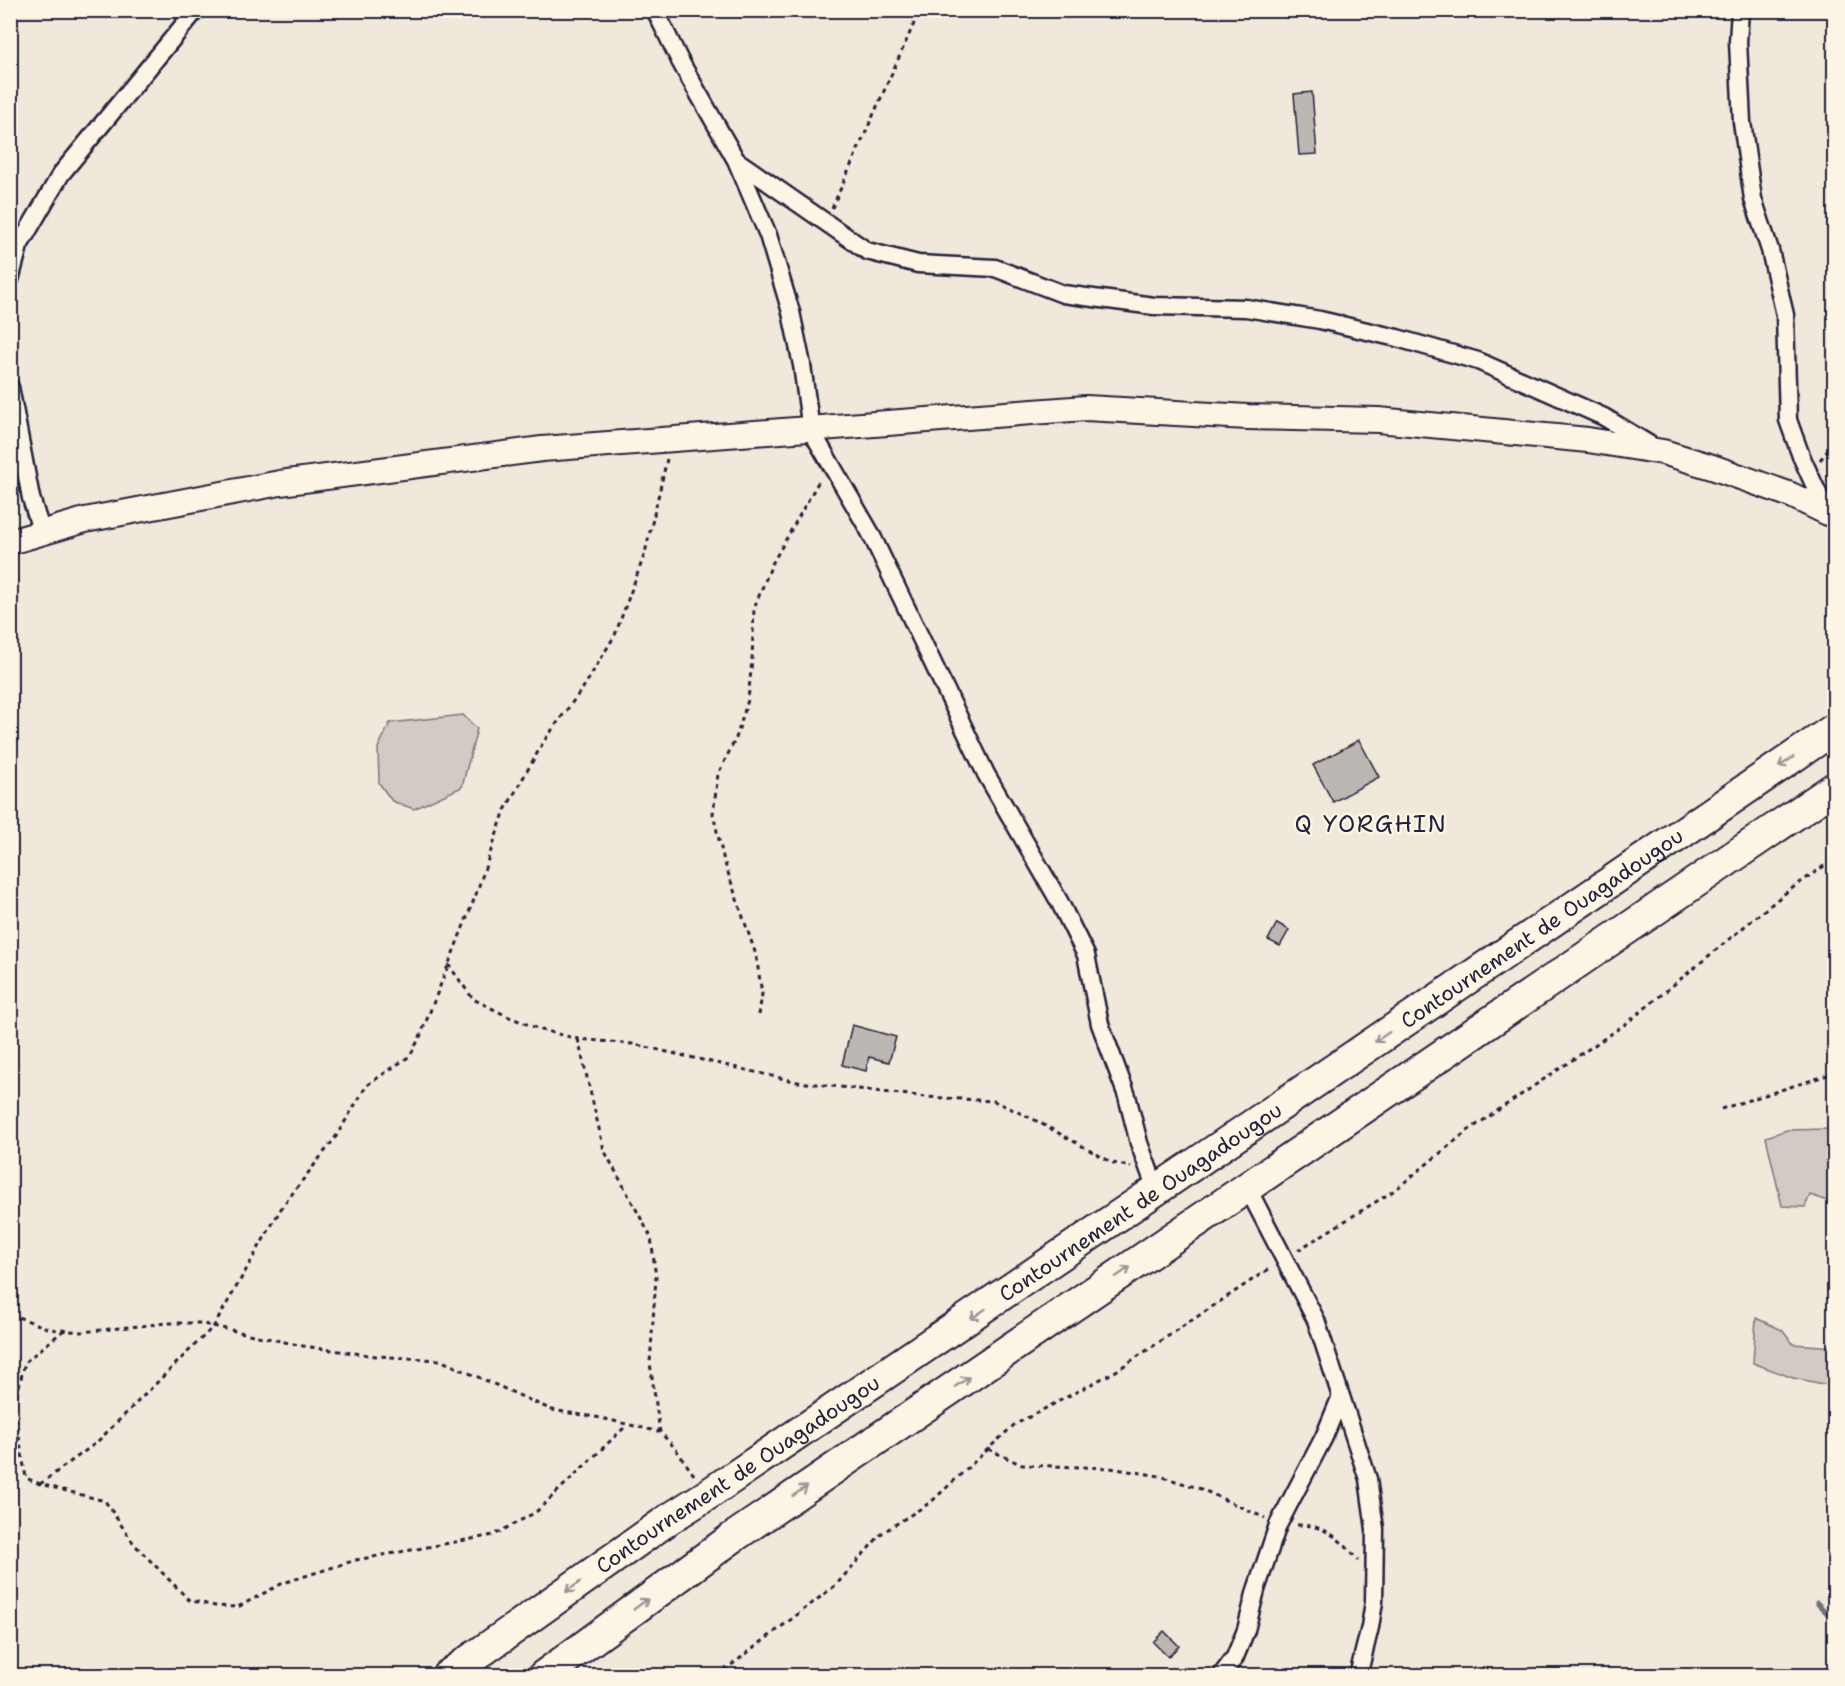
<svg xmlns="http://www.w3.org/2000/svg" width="1845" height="1686" viewBox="0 0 1845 1686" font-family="'Shantell Sans',sans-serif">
  <rect width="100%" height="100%" fill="#efe8db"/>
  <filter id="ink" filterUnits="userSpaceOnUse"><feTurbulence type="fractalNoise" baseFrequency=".0167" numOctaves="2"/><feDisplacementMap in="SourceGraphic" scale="12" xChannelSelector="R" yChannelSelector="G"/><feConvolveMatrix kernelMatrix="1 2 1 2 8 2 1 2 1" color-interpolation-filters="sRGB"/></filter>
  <g filter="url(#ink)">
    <path fill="#d1cbc3" stroke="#7a767f" stroke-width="1.5" d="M 463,715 L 477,729 L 462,787 L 414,809 L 392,801 L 379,783 L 378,748 L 390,723 Z
      M 1830,1129 L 1834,1131 L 1834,1203 L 1810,1195 L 1805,1207 L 1782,1206 L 1766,1137 L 1787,1130 Z
      M 1756,1318 L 1782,1330 L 1793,1344 L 1834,1347 L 1834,1386 L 1793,1378 L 1753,1363 Z"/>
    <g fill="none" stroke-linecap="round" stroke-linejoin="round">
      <path stroke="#716f79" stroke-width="5" d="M 1817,1603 L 1834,1620"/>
    </g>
    <path fill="#bcb7b3" stroke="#22223b" stroke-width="1.5" d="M 1312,92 L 1317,154 L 1299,155 L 1294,94 Z
      M 1359,740 L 1379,777 L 1333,802 L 1313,765 Z
      M 1277,923 L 1289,930 L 1280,946 L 1268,940 Z
      M 852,1025 L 896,1037 L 889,1062 L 869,1057 L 866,1071 L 842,1065 Z
      M 1164,1631 L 1179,1646 L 1168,1657 L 1153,1642 Z"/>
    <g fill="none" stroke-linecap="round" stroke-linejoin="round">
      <g stroke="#22223b" stroke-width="21">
        <path id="street" d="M 655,10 L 680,61 L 736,160 L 768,235 L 791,312 L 802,365 L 811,430 L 870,532 L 986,774 L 1059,901 L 1086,955 L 1100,1024 L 1127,1096 L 1139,1143 L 1157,1192
          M 1740,10 L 1738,42 L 1742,122 L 1753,199 L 1770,250 L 1785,315 L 1788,420 L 1801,456 L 1827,513
          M 736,160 L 867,251 L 918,264 L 995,268 L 1063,294 L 1154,306 L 1246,308 L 1320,320 L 1397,338 L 1478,361 L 1604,417 L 1652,446
          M 10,280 L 19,246 L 61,174 L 196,10
          M 10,387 L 31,498 L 42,533
          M 1247,1187 L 1316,1320 L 1368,1479 L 1375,1529 L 1374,1602 L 1370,1627 L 1358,1676
          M 1221,1676 L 1235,1657 L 1246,1630 L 1256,1590 L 1278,1525 L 1324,1437 L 1341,1396"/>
      </g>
      <g stroke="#22223b" stroke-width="28">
        <path id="secondary" d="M 10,542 L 85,520 L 280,483 L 542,449 L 1086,408 L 1248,417 L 1378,420 L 1588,440 L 1663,452 L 1712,467 L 1791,495 L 1834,516"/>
      </g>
      <g stroke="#22223b" stroke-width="34">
        <g id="highway">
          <path id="s1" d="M 447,1676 L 669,1519 L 707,1495 C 1085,1242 1459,985 1834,729"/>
          <path d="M 543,1676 L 732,1538 L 1834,788"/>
        </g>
      </g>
      <path stroke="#22223b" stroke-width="3" stroke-dasharray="4.5 4.5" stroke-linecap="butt" d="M 832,208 L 920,10
        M 1820,460 L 1834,443
        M 448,964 L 473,999 L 509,1017 L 542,1030 L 578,1039 L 633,1044 L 798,1082 L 926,1097 L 994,1101 L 1033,1119 L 1113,1163 L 1131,1167
        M 759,1015 L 762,994 L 756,955 L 724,861 L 713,814 L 718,774 L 736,738 L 748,700 L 752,660 L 754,608 L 772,564 L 820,479
        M 578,1039 L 604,1150 L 651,1237 L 656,1278 L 650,1363 L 660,1432
        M 1721,1109 L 1834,1073
        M 1298,1250 L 1395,1190 L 1466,1132 L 1627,1023 L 1784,894 L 1834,859
        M 10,1314 L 50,1329 L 82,1332 L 167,1323 L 199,1323 L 303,1346 L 376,1356 L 440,1360 L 552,1410 L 601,1418 L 660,1432 L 675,1448 L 694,1475
        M 64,1330 L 25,1362 L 14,1407 L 26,1478 L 40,1484 L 105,1501 L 134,1544 L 189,1600 L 215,1606 L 238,1607 L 283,1583 L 356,1560 L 494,1535 L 536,1512 L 627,1425
        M 988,1449 L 1022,1465 L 1110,1468 L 1160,1476 L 1201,1489 L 1265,1518
        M 40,1484 L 96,1443 L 214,1326 L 282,1207 L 335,1138 L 367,1085 L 410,1056 L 420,1037 L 475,897 L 505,810 L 544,741 L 585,685 L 615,635 L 645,553 L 667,459
        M 1297,1525 C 1325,1524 1341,1540 1358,1560
        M 717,1676 L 836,1585 L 882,1533 L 931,1502 L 1014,1425 L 1116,1371 L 1270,1268"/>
      <use href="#street" stroke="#fcf5e5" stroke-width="16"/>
      <use href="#secondary" stroke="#fcf5e5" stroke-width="24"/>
      <use href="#highway" stroke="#fcf5e5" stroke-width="30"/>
    </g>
    <defs><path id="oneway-shaft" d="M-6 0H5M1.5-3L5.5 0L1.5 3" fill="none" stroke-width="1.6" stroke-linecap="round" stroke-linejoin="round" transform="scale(1.5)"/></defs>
    <g stroke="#9a9698">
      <use href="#oneway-shaft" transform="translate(1786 762) rotate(146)"/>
      <use href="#oneway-shaft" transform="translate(1382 1037) rotate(146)"/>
      <use href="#oneway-shaft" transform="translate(1123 1272) rotate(-34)"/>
      <use href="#oneway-shaft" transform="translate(978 1314) rotate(146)"/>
      <use href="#oneway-shaft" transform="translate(962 1382) rotate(-34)"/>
      <use href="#oneway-shaft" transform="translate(800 1491) rotate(-34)"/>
      <use href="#oneway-shaft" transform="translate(573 1587) rotate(145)"/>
      <use href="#oneway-shaft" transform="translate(641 1604) rotate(-36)"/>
    </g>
  </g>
  <g text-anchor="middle" stroke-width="5" stroke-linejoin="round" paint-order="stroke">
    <g font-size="21" fill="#22223b" stroke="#fcf5e5">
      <text dy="7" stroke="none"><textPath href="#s1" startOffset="1326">Contournement de Ouagadougou</textPath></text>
      <text dy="7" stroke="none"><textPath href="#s1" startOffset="840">Contournement de Ouagadougou</textPath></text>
      <text dy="7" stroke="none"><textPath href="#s1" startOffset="354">Contournement de Ouagadougou</textPath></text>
    </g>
    <g font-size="24" letter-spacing="1.5" fill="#22223b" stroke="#fcf5e5">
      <text x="1371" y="832">Q YORGHIN</text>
    </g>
  </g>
  <rect width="1845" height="1686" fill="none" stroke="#fcf5e5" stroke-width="36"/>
  <rect x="18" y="18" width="1809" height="1650" fill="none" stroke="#22223b" stroke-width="2" filter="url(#ink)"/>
</svg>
